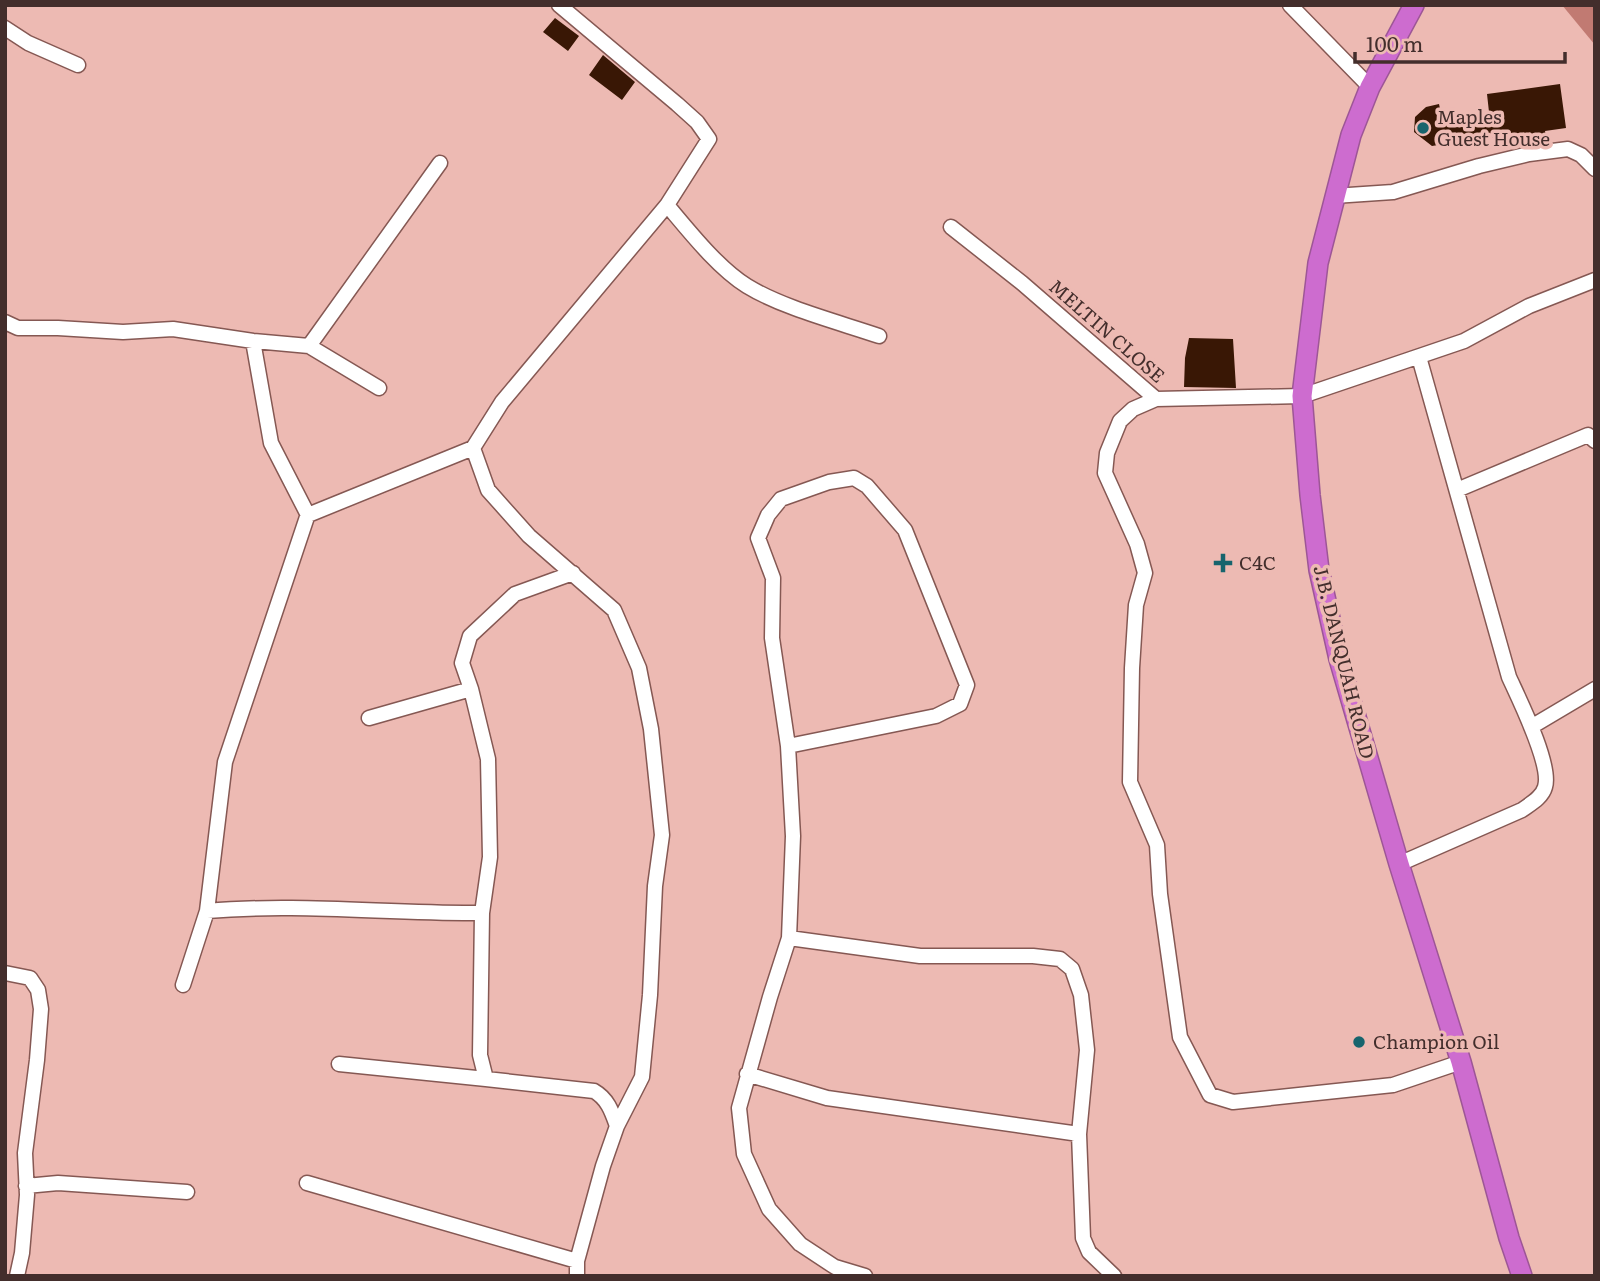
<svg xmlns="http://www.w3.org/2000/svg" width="1600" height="1281" viewBox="0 0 1600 1281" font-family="Literata,serif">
  <rect width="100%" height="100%" fill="#edbab3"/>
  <path fill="#c17a72" d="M 1562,5 L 1595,5 L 1595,45 Z"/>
  <path fill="#391705" d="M 555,18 L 579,36 L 568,51 L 543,32 Z
    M 603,55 L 635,82 L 622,100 L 589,75 Z
    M 1560,84 L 1566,128 L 1545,131 L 1546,136 L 1522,139 L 1522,134 L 1493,138 L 1492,136 L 1432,146 L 1414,132 L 1415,117 L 1426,107 L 1439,104 L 1442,118 L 1489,112 L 1487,94 Z
    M 1189,338 L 1233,339 L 1236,388 L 1184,387 L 1185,358 Z"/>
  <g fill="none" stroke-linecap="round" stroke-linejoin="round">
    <g stroke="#855853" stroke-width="17">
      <path id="minor" d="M 1290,5 L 1370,87
        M 5,28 L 28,43 L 78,65
        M 1334,196 L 1393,192 L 1479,166 L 1529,154 L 1568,149 L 1581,155 L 1595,169
        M 667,205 C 689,231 718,268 747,286 C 783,308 838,322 879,336
        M 951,227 L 1022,283 L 1156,399 L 1302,396 L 1464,341 L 1529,306 L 1595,280
        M 5,322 L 18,328 L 58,328 L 123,332 L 173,329 L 253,341 L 309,346 L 440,163
        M 253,341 L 271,443 L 308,515 L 473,448 L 502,402 L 667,205 L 709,139 L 697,122 L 677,104 L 559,5
        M 309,346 L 379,388
        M 1156,399 L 1133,409 L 1120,421 L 1107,453 L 1105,473 L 1137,544 L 1145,573 L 1136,605 L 1132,668 L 1130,782 L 1157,845 L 1160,894 L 1180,1037 L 1210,1095 L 1233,1102 L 1393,1085 L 1461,1062
        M 473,448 L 488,490 L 529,536 L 614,610 L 639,668 L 651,729 L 662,835 L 655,886 L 650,995 L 642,1077 L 617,1126 L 603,1166 L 577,1261 L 577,1276
        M 1457,490 L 1588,435 L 1595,441
        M 573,573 L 515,594 L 470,636 L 462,663 L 471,689 L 488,759 L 490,857 L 482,913 L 480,1055 L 486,1079 L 594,1091 C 608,1099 612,1112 617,1126
        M 369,718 L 471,689
        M 1531,727 L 1595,689
        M 788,746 L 936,716 L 960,704 L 967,685 L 905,530 L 867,486 L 854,478 L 829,482 L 781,499 L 768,515 L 758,538 L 773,578 L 772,638 L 788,746 L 793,836 L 789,938 L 770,997 L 739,1108 L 744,1154 L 769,1209 L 800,1244 L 835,1267 L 865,1276
        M 1399,864 L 1522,810 C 1530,804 1542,798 1545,787 C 1552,765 1519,699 1509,677 L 1419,357
        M 207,911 C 299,903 390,914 482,913
        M 789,938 L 920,956 L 1033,956 L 1060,959 L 1072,969 L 1081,995 L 1087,1050 L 1079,1134 L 1083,1238 L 1089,1252 L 1114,1276
        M 5,973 L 30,978 L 38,990 L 41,1009 L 37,1060 L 25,1153 L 27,1195 L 22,1253 L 17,1276
        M 183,985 L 207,911 L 225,762 L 308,514
        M 339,1064 L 486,1079
        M 747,1074 L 827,1098 L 1079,1134
        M 307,1183 L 577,1261
        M 26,1186 L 58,1183 L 187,1192"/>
    </g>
    <g stroke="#9d5696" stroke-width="22">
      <path id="highway" d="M 1414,5 L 1370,87 L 1351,135 L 1318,263 L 1302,396 L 1310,495 L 1319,570 L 1339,659 L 1399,864 L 1461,1062 L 1509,1238 L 1522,1276"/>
    </g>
    <use href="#minor" stroke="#fff" stroke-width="14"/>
    <use href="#highway" stroke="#cd6ccf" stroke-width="19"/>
  </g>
  <g fill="#17646d" stroke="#edbab3" stroke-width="2.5">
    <circle cx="1423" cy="128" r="7"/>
    <path d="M1219.5 552.5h7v7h7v7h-7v7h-7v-7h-7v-7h7z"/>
    <circle cx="1359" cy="1042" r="7"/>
  </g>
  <g text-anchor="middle" stroke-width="7" stroke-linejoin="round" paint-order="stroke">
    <g font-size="19" fill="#432e2c" stroke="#edbab3" text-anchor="start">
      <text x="1437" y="124">Maples<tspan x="1437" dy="22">Guest House</tspan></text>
      <text x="1239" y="570">C4C</text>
      <text x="1373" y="1049">Champion Oil</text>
    </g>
    <g font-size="19" fill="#432e2c" stroke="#edbab3">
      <text transform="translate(1107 331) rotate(41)" y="7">MELTIN CLOSE</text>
      <text transform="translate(1344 662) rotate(76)" y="7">J.B. DANQUAH ROAD</text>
    </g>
  </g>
  <rect width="1600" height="1281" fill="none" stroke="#432e2c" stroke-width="14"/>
  <path d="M1355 52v10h210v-10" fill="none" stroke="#432e2c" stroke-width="3.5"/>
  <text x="1366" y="52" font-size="21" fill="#432e2c" stroke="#edbab3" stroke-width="5" paint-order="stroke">100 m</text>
</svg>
